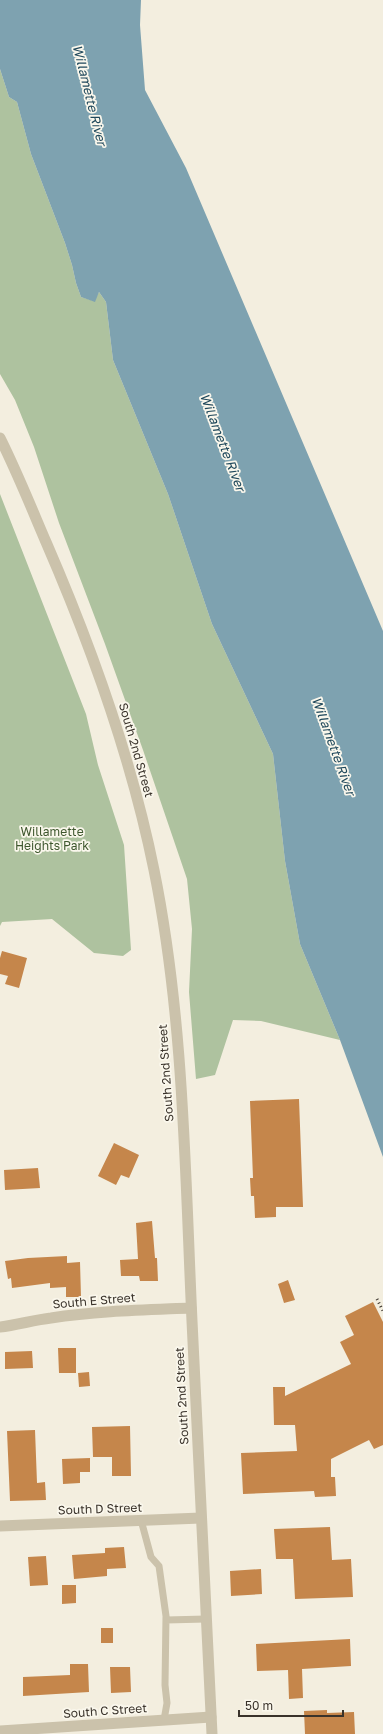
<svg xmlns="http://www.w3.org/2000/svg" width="383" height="1734" viewBox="0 0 383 1734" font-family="'Golos Text',sans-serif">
  <rect width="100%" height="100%" fill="#f3eedf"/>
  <path fill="#aec29f" d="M 0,69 L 9,97 L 17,102 L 31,154 L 65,243 L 72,265 L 76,283 L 81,297 L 94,301 L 99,292 L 106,302 L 113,360 L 168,494 L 212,624 L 273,754 L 285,861 L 300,944 L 340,1040 L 261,1021 L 233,1020 L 215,1075 L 196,1079 L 189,992 L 192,929 L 187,879 L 143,750 L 105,644 L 59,523 L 34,447 L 15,400 L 0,374 Z
    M 0,494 L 86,714 L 98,765 L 124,845 L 131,950 L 123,956 L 94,953 L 52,919 L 2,922 L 0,926 Z"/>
  <path fill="#7ea2b0" d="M 0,0 L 141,0 L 140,25 L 145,90 L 186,168 L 383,631 L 383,1157 L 340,1040 L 300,944 L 285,861 L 273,754 L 212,624 L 168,494 L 113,360 L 106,302 L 99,292 L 95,302 L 81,297 L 76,283 L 72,265 L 65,243 L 31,154 L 17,102 L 9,97 L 0,69 Z"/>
  <path fill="#c5864b" d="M 2,951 L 27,958 L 19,988 L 5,984 L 8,976 L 0,974 L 0,958 Z
    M 299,1099 L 303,1207 L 276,1207 L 276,1217 L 255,1218 L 254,1196 L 251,1196 L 250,1178 L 253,1178 L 250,1101 Z
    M 114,1143 L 139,1155 L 129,1178 L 121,1175 L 116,1185 L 98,1176 Z
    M 38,1168 L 40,1188 L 5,1190 L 4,1170 Z
    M 152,1221 L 155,1258 L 157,1258 L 158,1281 L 140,1281 L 139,1276 L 121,1276 L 120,1260 L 138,1259 L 136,1223 Z
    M 67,1256 L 67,1263 L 80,1262 L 81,1297 L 66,1297 L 66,1287 L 50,1288 L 50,1283 L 12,1288 L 11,1278 L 8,1279 L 5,1261 L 28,1258 Z
    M 288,1280 L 295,1300 L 284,1303 L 278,1284 Z
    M 373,1302 L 383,1322 L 383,1445 L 374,1449 L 369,1440 L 331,1459 L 331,1477 L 335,1477 L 336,1496 L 315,1497 L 314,1491 L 243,1494 L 241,1453 L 297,1451 L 295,1425 L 274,1425 L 273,1387 L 285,1387 L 285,1396 L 351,1364 L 340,1342 L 354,1335 L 345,1316 Z
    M 58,1348 L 76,1348 L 76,1373 L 59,1373 Z
    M 32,1351 L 33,1368 L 5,1369 L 5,1352 Z
    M 89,1372 L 90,1386 L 79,1387 L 78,1373 Z
    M 130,1426 L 131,1476 L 112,1476 L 112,1457 L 93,1457 L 92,1427 Z
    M 35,1430 L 37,1483 L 45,1482 L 46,1500 L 10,1501 L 7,1431 Z
    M 90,1458 L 90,1472 L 80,1472 L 80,1483 L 63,1484 L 62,1459 Z
    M 330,1527 L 332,1560 L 351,1559 L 353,1597 L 295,1599 L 293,1559 L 276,1559 L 274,1529 Z
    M 124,1547 L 126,1568 L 107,1569 L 107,1576 L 74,1579 L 72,1555 L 105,1553 L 105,1548 Z
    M 46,1556 L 48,1585 L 30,1586 L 28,1557 Z
    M 261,1569 L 262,1594 L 231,1596 L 230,1571 Z
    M 62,1585 L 76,1585 L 76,1603 L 62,1604 Z
    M 101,1628 L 113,1628 L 113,1643 L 101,1643 Z
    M 350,1639 L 351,1666 L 302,1669 L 303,1698 L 289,1699 L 288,1670 L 257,1671 L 256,1644 Z
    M 70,1664 L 88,1664 L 89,1692 L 23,1696 L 23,1677 L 70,1675 Z
    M 110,1667 L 130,1667 L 131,1692 L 111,1693 Z
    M 327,1710 L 327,1713 L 354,1712 L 355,1734 L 305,1734 L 304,1711 Z"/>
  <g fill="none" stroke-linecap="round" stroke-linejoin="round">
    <path stroke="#cbc2ab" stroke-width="7" d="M 141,1520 L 151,1557 L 159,1566 L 166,1616 L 165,1685 L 167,1703 L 164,1720
      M 166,1620 L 206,1619"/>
    <path stroke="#cbc2ab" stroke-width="11" d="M 0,1327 C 17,1325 34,1320 51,1318 C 97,1311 145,1310 191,1308
      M 0,1526 L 201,1518
      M 0,1731 L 211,1717"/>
    <path stroke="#cbc2ab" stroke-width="11" d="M 0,438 C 17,472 31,507 46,542 C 92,648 131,756 154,870 C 184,1018 185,1171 192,1321 C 198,1459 206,1596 212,1734"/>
    <path stroke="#39322a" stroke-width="3" stroke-dasharray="1 3" stroke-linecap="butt" d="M 377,1299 L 383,1311"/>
  </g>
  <g text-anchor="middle" stroke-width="3.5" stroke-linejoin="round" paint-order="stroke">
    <g font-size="12" fill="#39322a" stroke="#faf7ec">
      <text transform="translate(136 750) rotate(74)" y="4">South 2nd Street</text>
      <text transform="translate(166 1073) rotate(-94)" y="4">South 2nd Street</text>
      <text transform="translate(94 1301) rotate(-5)" y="4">South E Street</text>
      <text transform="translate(182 1396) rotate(-93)" y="4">South 2nd Street</text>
      <text transform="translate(100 1509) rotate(-2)" y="4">South D Street</text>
      <text transform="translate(105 1711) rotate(-4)" y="4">South C Street</text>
    </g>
    <g font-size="12" fill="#3e572e" stroke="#faf7ec">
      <text x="52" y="836">Willamette<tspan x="52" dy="14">Heights Park</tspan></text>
    </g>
    <g font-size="13" font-style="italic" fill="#1f485b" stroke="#faf7ec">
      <text transform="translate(90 95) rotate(76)" y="5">Willamette River</text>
      <text transform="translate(223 442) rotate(69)" y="5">Willamette River</text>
      <text transform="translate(334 746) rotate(70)" y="5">Willamette River</text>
    </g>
  </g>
  <path d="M239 1710v6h104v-6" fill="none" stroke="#39322a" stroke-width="2"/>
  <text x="245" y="1710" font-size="12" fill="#39322a" stroke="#faf7ec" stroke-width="3" paint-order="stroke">50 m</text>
</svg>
